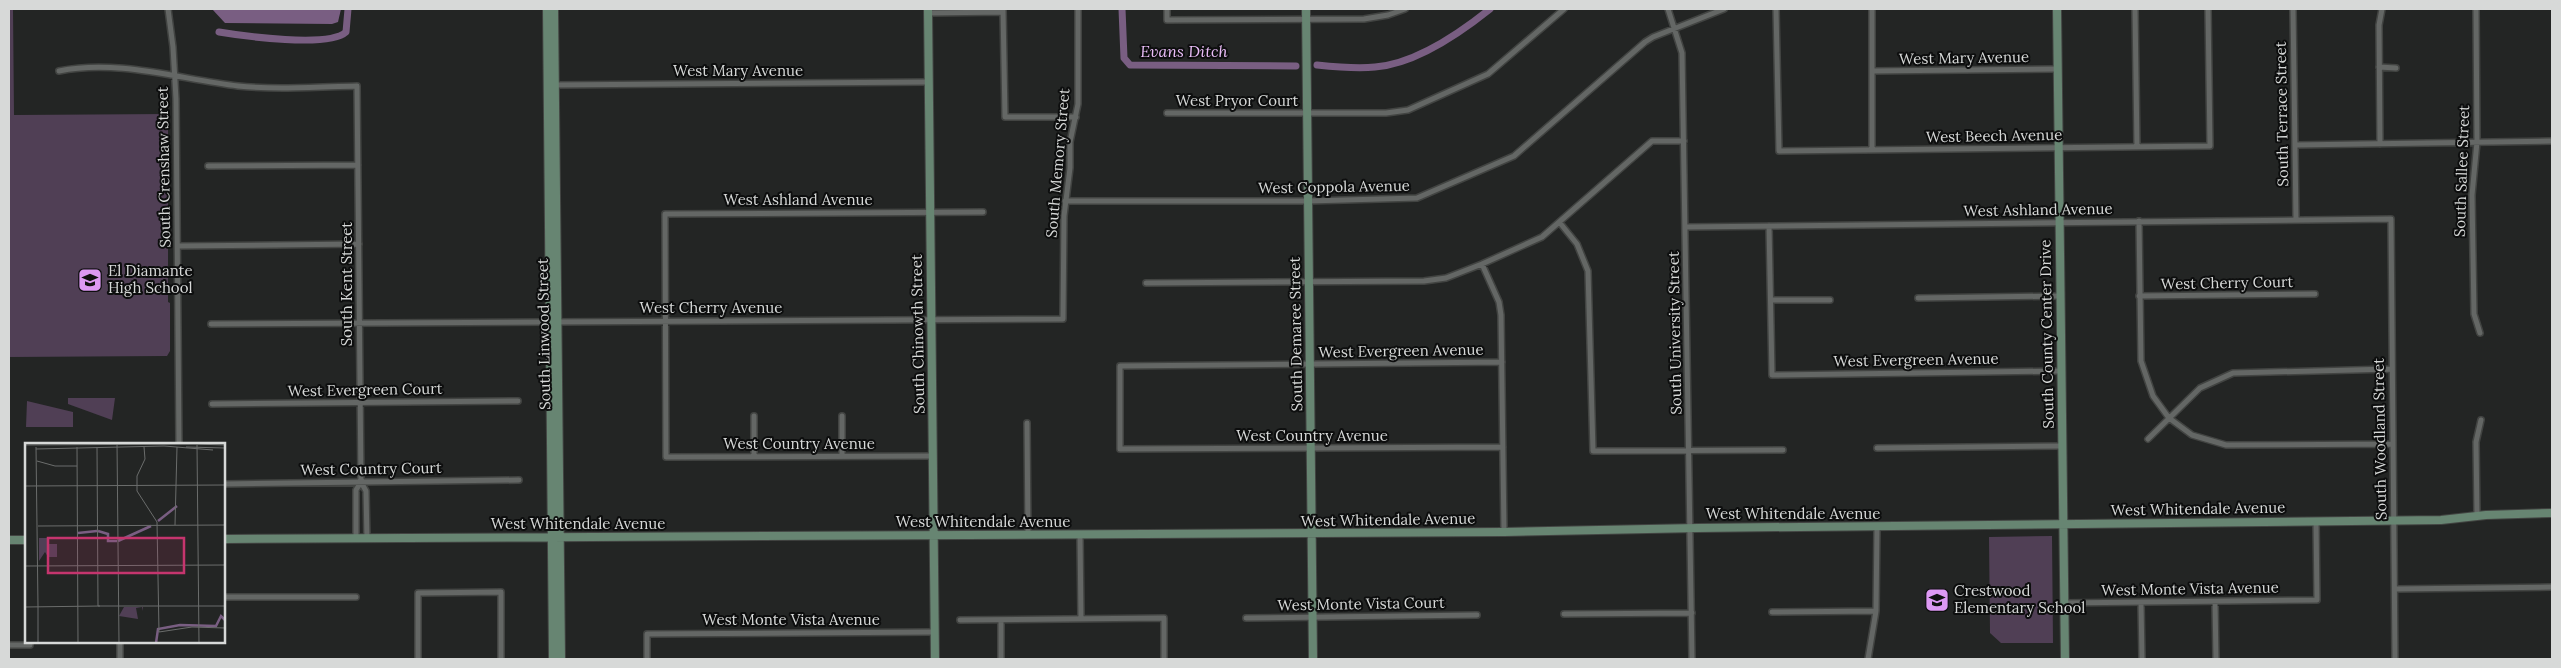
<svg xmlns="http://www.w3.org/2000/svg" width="2561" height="668" viewBox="0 0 2561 668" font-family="Lora,serif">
  <rect width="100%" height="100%" fill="#232524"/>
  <path fill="#503f55" d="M 9,9 L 13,9 L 14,115 L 168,114 L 168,302 L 170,303 L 170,351 L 167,356 L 9,357 Z
    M 68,398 L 115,398 L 112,420 L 68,404 Z
    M 27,401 L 73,412 L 73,427 L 26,427 Z
    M 2052,536 L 2053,643 L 2001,643 L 1990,633 L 1989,537 Z"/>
  <path fill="#795e82" d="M 212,9 L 341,9 L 338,22 L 332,24 L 225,23 Z"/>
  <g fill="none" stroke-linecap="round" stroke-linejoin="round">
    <path stroke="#795e82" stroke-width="7" d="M 1122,9 L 1124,58 L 1130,65 L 1296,66
      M 219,32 C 243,36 329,48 346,32 L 348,9
      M 1317,65 C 1336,67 1356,69 1375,67 C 1415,64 1460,33 1490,9"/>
    <g stroke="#424442" stroke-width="8">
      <path id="street" d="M 168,9 L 173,47 L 176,99 L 179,444
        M 1003,9 L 1005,117 L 1076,117
        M 1167,9 L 1167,20 L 1364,19 L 1388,15 L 1405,9
        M 1668,9 L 1682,53 L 1692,659
        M 1776,9 L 1779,151 L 2210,146 L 2208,9
        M 1872,9 L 1872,150
        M 2135,9 L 2137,147
        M 2293,9 L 2296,219
        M 2476,9 L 2477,142 L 2472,195 L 2474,314 L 2480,333
        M 928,13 L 1003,12
        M 2379,67 L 2396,68
        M 59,71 C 118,59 179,79 238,86 C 277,90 317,87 357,86 L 361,482 L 366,491 L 367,539
        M 1872,71 L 2057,69
        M 553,85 L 929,82
        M 1167,113 L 1386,113 L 1408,110 L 1488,74 L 1564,9
        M 2380,144 L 2379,25 L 2382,9
        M 2295,145 L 2552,141
        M 208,166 L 358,165
        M 1065,201 L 1308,201 L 1417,198 L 1514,156 L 1645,42 L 1653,37 L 1724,9
        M 2139,221 L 2141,361 L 2153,396 L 2169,418 L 2192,435 L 2226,445 L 2392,444
        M 1560,223 L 1577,244 L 1588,271 L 1593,451 L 1783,450
        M 1769,226 L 1772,375 L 2061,371
        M 1685,227 L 2391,219 L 2395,659
        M 178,246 L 359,244
        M 1482,264 L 1499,302 L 1501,315 L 1504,532
        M 1146,283 L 1424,281 L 1446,278 L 1482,264 L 1542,237 L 1652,141 L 1684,141
        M 2139,296 L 2315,294
        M 1918,298 L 2060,296
        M 1771,300 L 1830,300
        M 211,324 L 1063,319 L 1064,216 L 1070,168 L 1070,142 L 1078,104 L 1078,9
        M 1502,362 L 1120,366 L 1120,449 L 1503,447
        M 212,404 L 518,401
        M 754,416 L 754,457
        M 842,416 L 842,456
        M 1027,423 L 1028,535
        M 2148,439 L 2200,388 L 2233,373 L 2391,369
        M 1877,448 L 2062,446
        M 933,456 L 666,457 L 665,214 L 983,212
        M 224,484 L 519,480
        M 2477,515 L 2476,442 L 2481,420
        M 1080,535 L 1081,619
        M 356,539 L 356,490 L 361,482
        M 2395,589 L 2552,587
        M 224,597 L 356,597
        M 2215,602 L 2216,659
        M 2064,603 L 2317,600 L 2316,521
        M 2141,603 L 2142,659
        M 1772,612 L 1876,611
        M 1564,614 L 1692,613
        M 1246,618 L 1477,615
        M 960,620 L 1164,618 L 1164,659
        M 1001,620 L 1001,659
        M 120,642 L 120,659
        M 9,645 L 30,645 L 30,642
        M 418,659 L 418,593 L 501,592 L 501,659
        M 647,659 L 647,634 L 935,632
        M 1868,659 L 1876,611 L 1877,527"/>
    </g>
    <g stroke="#424442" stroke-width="10">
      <path id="secondary" d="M 547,9 L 553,659
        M 554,9 L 561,659
        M 928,9 L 935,659
        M 1306,9 L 1313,659
        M 2057,9 L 2065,659
        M 224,539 L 1504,532 L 1698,528 L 2441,520 L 2486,515 L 2552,513
        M 9,540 L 26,540"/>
    </g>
    <use href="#street" stroke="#646765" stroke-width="5"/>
    <use href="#secondary" stroke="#678572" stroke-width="8"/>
  </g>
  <defs>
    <g id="school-square" transform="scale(1.25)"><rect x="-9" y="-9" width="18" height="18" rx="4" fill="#dd99f3" stroke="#0d0e0e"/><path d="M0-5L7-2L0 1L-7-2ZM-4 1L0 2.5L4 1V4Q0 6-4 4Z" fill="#111"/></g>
  </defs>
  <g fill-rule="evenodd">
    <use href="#school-square" x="90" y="280"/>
    <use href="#school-square" x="1937" y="600"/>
  </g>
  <g text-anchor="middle" stroke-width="4" stroke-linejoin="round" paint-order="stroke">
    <g font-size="15" fill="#d7d9d8" stroke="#0d0e0e">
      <text transform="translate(1964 58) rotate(-1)" y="5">West Mary Avenue</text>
      <text x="738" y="76">West Mary Avenue</text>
      <text x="1237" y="106">West Pryor Court</text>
      <text transform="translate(2282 114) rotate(-91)" y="5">South Terrace Street</text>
      <text transform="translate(1994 136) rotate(-1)" y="5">West Beech Avenue</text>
      <text transform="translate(1058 163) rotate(-85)" y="5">South Memory Street</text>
      <text transform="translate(164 167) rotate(-91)" y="5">South Crenshaw Street</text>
      <text transform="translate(2462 171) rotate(-88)" y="5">South Sallee Street</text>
      <text transform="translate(1334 187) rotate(-1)" y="5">West Coppola Avenue</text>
      <text x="798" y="205">West Ashland Avenue</text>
      <text transform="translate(2038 210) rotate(-1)" y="5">West Ashland Avenue</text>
      <text transform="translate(2227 283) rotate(-1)" y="5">West Cherry Court</text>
      <text transform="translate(347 284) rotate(-90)" y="5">South Kent Street</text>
      <text x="711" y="313">West Cherry Avenue</text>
      <text transform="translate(1675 333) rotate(-91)" y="5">South University Street</text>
      <text transform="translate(544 334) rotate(-91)" y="5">South Linwood Street</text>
      <text transform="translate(918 334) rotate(-91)" y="5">South Chinowth Street</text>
      <text transform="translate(1296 334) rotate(-91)" y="5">South Demaree Street</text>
      <text transform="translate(2047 334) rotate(-91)" y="5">South County Center Drive</text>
      <text transform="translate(1401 351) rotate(-1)" y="5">West Evergreen Avenue</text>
      <text transform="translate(1916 360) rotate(-1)" y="5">West Evergreen Avenue</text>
      <text transform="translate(365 390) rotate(-1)" y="5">West Evergreen Court</text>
      <text x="1312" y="441">West Country Avenue</text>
      <text transform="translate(2380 439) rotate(-91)" y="5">South Woodland Street</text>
      <text x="799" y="449">West Country Avenue</text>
      <text transform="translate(371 469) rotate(-1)" y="5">West Country Court</text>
      <text transform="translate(2198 509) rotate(-1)" y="5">West Whitendale Avenue</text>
      <text x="1793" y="519">West Whitendale Avenue</text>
      <text transform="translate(1388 520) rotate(-1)" y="5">West Whitendale Avenue</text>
      <text x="983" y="527">West Whitendale Avenue</text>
      <text x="578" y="529">West Whitendale Avenue</text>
      <text transform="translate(2190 589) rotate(-1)" y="5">West Monte Vista Avenue</text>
      <text transform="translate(1361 604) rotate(-1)" y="5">West Monte Vista Court</text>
      <text x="791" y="625">West Monte Vista Avenue</text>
    </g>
    <g font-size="15" fill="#d7d9d8" stroke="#0d0e0e" text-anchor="start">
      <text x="108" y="276">El Diamante<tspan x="108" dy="17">High School</tspan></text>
      <text x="1954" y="596">Crestwood<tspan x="1954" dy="17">Elementary School</tspan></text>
    </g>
    <g font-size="16" font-style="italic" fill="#ebbef9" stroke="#0d0e0e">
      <text x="1184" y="57">Evans Ditch</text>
    </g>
  </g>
  <g transform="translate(25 443)">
    <rect width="200" height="200" fill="#232524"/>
    <path d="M 14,95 L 24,95 L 24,101 L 32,101 L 32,114 L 23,114 L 20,109 L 14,118 ZM 99,164 L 118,164 L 118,168 L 117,164 L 111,165 L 113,176 L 94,173 Z" fill="#503f55"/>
    <path fill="none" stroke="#795e82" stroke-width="2.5" d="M 133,78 L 152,63M 73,88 L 83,91 L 83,98 L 92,98M 53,90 L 72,88M 93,98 L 126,83M 131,200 L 133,186 L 155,182 L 191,183 L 196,173 L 200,177"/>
    <path fill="none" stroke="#6b6d6c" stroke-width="1" d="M 92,0 L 94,200M 170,1 L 200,2M 0,2 L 170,1M 172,2 L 174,200M 11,4 L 13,164M 52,4 L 53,200M 72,4 L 73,163M 119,4 L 120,16 L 112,33 L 112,48 L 132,79 L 134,189 L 167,184 L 200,185M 161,4 L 200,5M 11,6 L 139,3 L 188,7M 12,18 L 30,23 L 52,23M 0,43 L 200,42M 150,82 L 152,4M 13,83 L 200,82M 0,123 L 200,122M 73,163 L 200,163M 0,164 L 75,163M 13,164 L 13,200"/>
    <path fill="#c5356e" fill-opacity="0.15" stroke="#c5356e" stroke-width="2.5" d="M 23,95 L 159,95 L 159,130 L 23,130 Z"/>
    <rect width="200" height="200" fill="none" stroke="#d7d9d8" stroke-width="2.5"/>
  </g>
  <rect width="2561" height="668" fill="none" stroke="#d7d9d8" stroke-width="20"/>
</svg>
